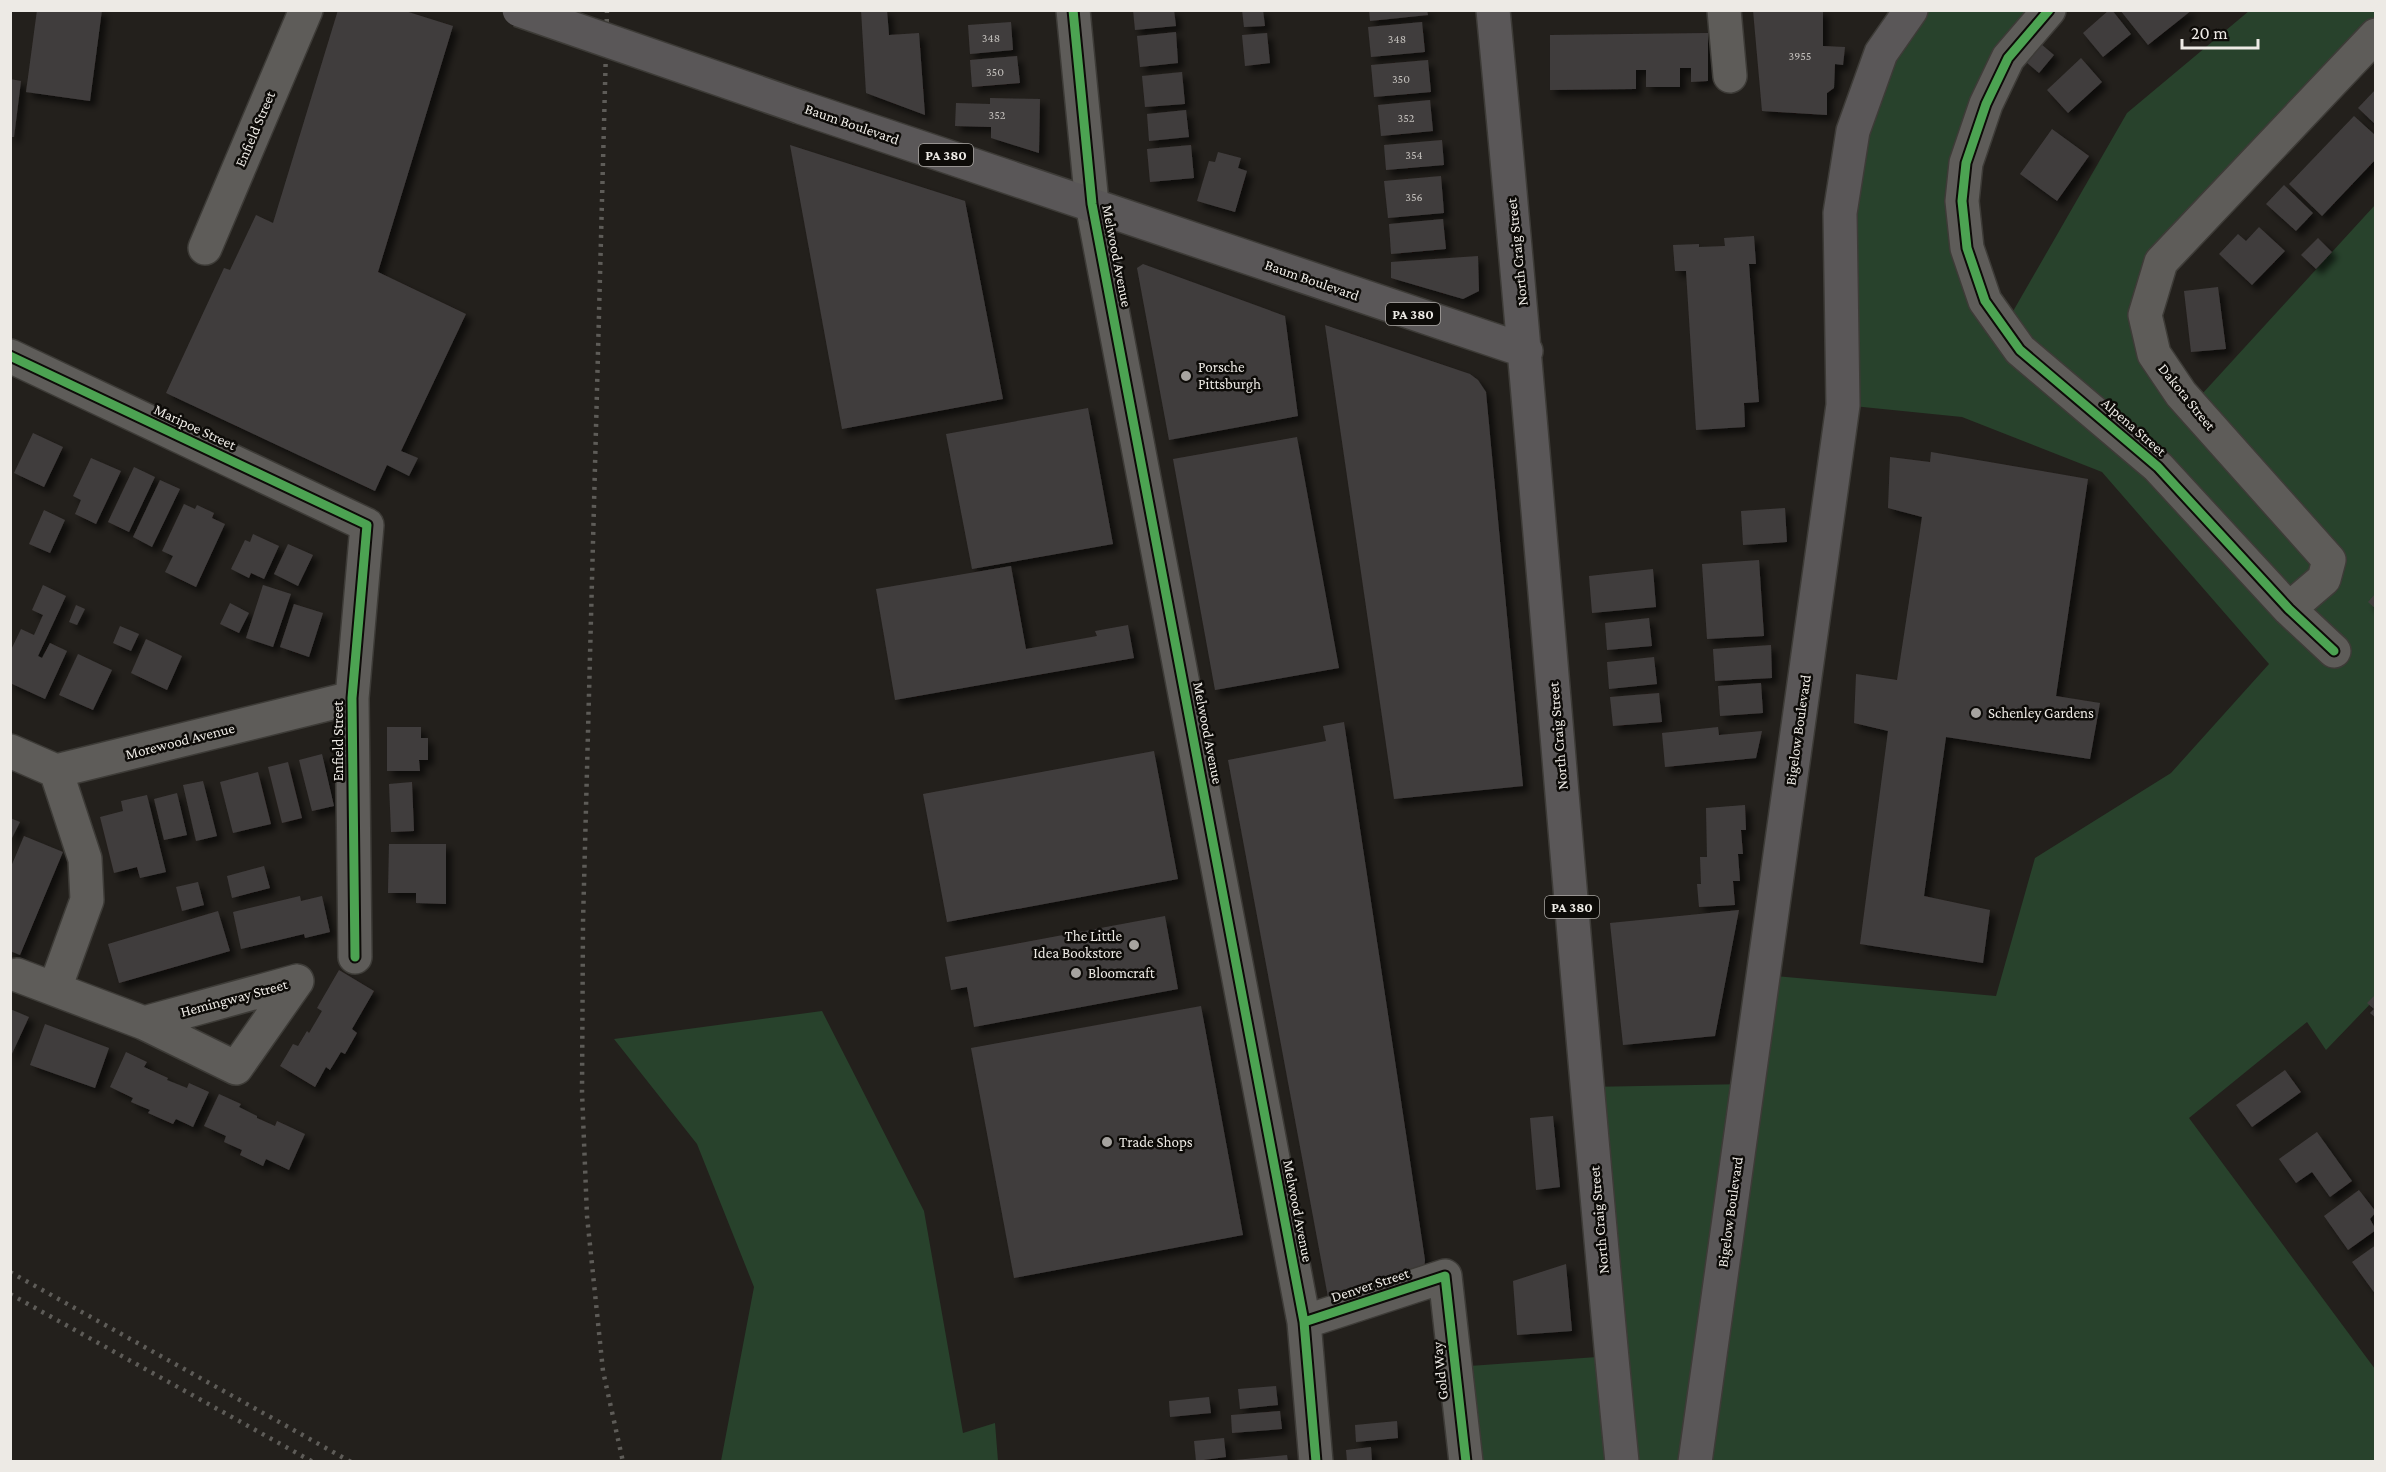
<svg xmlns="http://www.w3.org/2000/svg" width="2386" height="1472" viewBox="0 0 2386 1472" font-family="'Crimson Pro',serif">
  <defs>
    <filter id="shadow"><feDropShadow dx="5.5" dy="5.5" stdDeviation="3" flood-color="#0009"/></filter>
  </defs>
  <rect width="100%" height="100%" fill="#23201c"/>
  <path fill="#28422c" d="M 1911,11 L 2049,11 L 2038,22 L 1962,201 L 2004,327 L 2127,113 L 2249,11 L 2375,11 L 2375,35 L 2161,262 L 2145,315 L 2192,405 L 2375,205 L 2376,296 L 2374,298 L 2376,300 L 2375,999 L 2326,1050 L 2307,1022 L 2189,1118 L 2375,1369 L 2375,1461 L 1466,1461 L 1455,1367 L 1611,1356 L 1587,1087 L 1748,1084 L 1763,975 L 1996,996 L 2035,858 L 2171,773 L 2269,664 L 2102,472 L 1962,417 L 1843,405 L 1840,213 Z
    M 822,1011 L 924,1211 L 963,1433 L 995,1423 L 998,1461 L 721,1461 L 754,1287 L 697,1144 L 614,1039 Z"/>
  <path fill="#413d3d" filter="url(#shadow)" d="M 37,10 L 102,10 L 90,101 L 26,92 Z
    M 338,10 L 402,10 L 453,26 L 378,272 L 466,314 L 401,451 L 418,458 L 409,476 L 387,465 L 375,491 L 166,393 L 224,268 L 230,270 L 256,215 L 273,223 Z
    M 861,10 L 887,10 L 889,35 L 919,33 L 925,115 L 866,93 Z
    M 1133,10 L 1174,10 L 1176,26 L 1135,30 Z
    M 1242,10 L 1263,10 L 1265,26 L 1244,27 Z
    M 1369,10 L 1427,10 L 1428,15 L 1370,21 Z
    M 1753,10 L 1823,10 L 1823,46 L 1845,47 L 1843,65 L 1835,64 L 1834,88 L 1827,93 L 1827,115 L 1762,111 Z
    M 2109,10 L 2112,10 L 2131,34 L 2103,57 L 2083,33 Z
    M 2120,10 L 2192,10 L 2148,45 Z
    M 1011,22 L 1013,50 L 970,54 L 968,25 Z
    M 1422,22 L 1425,52 L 1371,57 L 1368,27 Z
    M 1176,32 L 1178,63 L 1140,67 L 1137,36 Z
    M 1267,33 L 1270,63 L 1245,66 L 1242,35 Z
    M 1708,33 L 1708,81 L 1691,82 L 1691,68 L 1680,68 L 1680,87 L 1646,87 L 1646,70 L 1636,70 L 1636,89 L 1550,90 L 1550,35 Z
    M 2041,44 L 2054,55 L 2039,73 L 2026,62 Z
    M 1017,56 L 1020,83 L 972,87 L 970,60 Z
    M 2081,58 L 2102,82 L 2068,113 L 2047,90 Z
    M 1428,60 L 1431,92 L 1374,97 L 1371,65 Z
    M 1182,72 L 1185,104 L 1145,107 L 1142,76 Z
    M 10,79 L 21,81 L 14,137 L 10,137 Z
    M 2376,89 L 2376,125 L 2358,108 Z
    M 990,98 L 1040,99 L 1039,153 L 991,138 L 991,127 L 955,126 L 956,103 L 990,104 Z
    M 1430,100 L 1433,131 L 1381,136 L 1378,105 Z
    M 1186,110 L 1189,137 L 1149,141 L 1147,114 Z
    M 2354,116 L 2376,136 L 2376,159 L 2322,216 L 2289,184 Z
    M 2052,129 L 2089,156 L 2057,201 L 2020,174 Z
    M 1442,140 L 1444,165 L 1386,170 L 1384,145 Z
    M 790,145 L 965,201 L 1003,399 L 842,429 Z
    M 1191,145 L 1194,178 L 1150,182 L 1147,149 Z
    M 1218,152 L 1241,158 L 1238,168 L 1247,171 L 1235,212 L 1197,201 L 1209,161 L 1215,162 Z
    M 1441,176 L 1444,213 L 1388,218 L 1384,181 Z
    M 2284,185 L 2313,213 L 2296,231 L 2266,204 Z
    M 1443,219 L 1446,249 L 1391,254 L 1389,224 Z
    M 2259,227 L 2285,251 L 2252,285 L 2219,254 L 2238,234 L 2246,241 Z
    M 1754,236 L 1756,264 L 1749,264 L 1759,402 L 1744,403 L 1745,427 L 1696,430 L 1686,271 L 1675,271 L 1673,245 L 1699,244 L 1699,247 L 1725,246 L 1724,238 Z
    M 2318,238 L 2332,252 L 2316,269 L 2301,255 Z
    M 1478,256 L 1479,291 L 1463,299 L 1391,278 L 1391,262 Z
    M 1143,264 L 1285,316 L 1298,416 L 1169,440 L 1137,268 Z
    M 2218,287 L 2226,349 L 2191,352 L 2184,291 Z
    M 1325,325 L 1470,374 L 1478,380 L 1486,392 L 1523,786 L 1394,799 Z
    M 1088,408 L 1113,544 L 972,569 L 946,434 Z
    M 33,433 L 63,447 L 44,487 L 14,473 Z
    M 1297,437 L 1339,668 L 1215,690 L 1173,459 Z
    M 1931,452 L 2088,479 L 2056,696 L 2100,703 L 2090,759 L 1946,737 L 1924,896 L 1990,910 L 1983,963 L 1860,944 L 1888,731 L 1854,723 L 1856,674 L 1897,680 L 1922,517 L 1888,508 L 1890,457 L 1930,462 Z
    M 91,458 L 121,471 L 96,524 L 75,514 L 81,500 L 73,496 Z
    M 134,467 L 155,477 L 129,532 L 108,522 Z
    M 160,480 L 180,489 L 152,547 L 133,537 Z
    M 184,504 L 195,509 L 197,505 L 214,513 L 212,518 L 225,524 L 196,587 L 165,572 L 173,556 L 162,551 Z
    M 1785,508 L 1787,542 L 1743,545 L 1741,511 Z
    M 44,510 L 65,520 L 50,553 L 29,544 Z
    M 253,534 L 279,546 L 264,579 L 251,573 L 249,578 L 231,569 L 245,540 L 250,542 Z
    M 288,544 L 313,555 L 298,586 L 274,574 Z
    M 1759,560 L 1764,636 L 1707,639 L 1702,564 Z
    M 1011,566 L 1026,649 L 1097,636 L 1095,631 L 1128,625 L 1134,658 L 895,700 L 876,589 Z
    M 1653,569 L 1656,607 L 1592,613 L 1589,576 Z
    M 43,585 L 66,596 L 38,656 L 42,658 L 50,643 L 67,651 L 45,699 L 10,683 L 10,652 L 21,629 L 34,635 L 43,615 L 32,610 Z
    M 263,585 L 291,594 L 273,647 L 246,638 Z
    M 2376,593 L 2376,609 L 2368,602 Z
    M 230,603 L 249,613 L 239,633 L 220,624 Z
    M 294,604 L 323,613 L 309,657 L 280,647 Z
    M 76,605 L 85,609 L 77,625 L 69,622 Z
    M 1649,618 L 1652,646 L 1607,650 L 1605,623 Z
    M 120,626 L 139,634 L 131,651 L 113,643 Z
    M 146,639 L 182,656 L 167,690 L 131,673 Z
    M 1771,645 L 1772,678 L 1715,681 L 1713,649 Z
    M 78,654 L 112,670 L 93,710 L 59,695 Z
    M 1654,657 L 1657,684 L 1609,689 L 1607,662 Z
    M 1761,683 L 1763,713 L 1720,716 L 1718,686 Z
    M 1659,693 L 1662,722 L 1613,726 L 1610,697 Z
    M 1344,722 L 1425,1260 L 1424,1270 L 1328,1297 L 1228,760 L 1326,741 L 1323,726 Z
    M 387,727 L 421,727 L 421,738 L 428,738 L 428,760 L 419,760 L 420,771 L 387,771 Z
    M 1718,727 L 1719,735 L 1762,731 L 1756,758 L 1665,767 L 1662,733 Z
    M 1154,751 L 1178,879 L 947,922 L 923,794 Z
    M 322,754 L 334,806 L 312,811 L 299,760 Z
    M 288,762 L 302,818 L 282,823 L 268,767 Z
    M 258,772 L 271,824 L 233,833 L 220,782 Z
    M 203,781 L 217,836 L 196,841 L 183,785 Z
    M 412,782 L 414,831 L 391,832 L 389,784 Z
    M 177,793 L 187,835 L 164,840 L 154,799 Z
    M 147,795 L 166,872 L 140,878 L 137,867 L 114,873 L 100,817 L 123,811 L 121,801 Z
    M 1745,805 L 1746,830 L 1741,830 L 1743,854 L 1738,854 L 1740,881 L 1733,881 L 1735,905 L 1699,907 L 1697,884 L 1701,884 L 1700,857 L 1707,857 L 1706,808 Z
    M 10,818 L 20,822 L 10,842 Z
    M 24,836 L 63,852 L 20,955 L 10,951 L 10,869 Z
    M 389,844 L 446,844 L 446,904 L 416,903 L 416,893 L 388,893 Z
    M 264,866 L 270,888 L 232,898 L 227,876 Z
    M 198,882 L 204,905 L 182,911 L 176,887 Z
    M 300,896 L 301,901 L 322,896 L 330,932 L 305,938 L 304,934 L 241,949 L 233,912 Z
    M 1739,910 L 1715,1036 L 1623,1045 L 1610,923 Z
    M 218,911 L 230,951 L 119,983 L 108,944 Z
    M 1165,916 L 1178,989 L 974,1027 L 967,987 L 951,990 L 945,957 Z
    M 339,970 L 374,991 L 352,1029 L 357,1033 L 345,1054 L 341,1052 L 330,1070 L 326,1067 L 315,1087 L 280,1066 L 293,1044 L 298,1046 L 307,1031 L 309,1033 L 322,1011 L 317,1008 Z
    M 2376,994 L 2376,1018 L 2370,1013 L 2374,1009 L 2367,1003 Z
    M 1201,1006 L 1243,1235 L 1014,1278 L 971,1048 Z
    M 10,1009 L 29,1017 L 10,1058 Z
    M 45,1024 L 109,1048 L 95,1088 L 30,1065 Z
    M 126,1052 L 147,1062 L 144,1067 L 168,1078 L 167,1080 L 187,1088 L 189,1083 L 209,1092 L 193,1127 L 176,1119 L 173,1124 L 148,1113 L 150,1110 L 131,1102 L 133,1098 L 110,1087 Z
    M 2285,1070 L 2301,1092 L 2252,1127 L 2236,1105 Z
    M 219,1094 L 241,1104 L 239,1107 L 257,1116 L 257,1118 L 275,1126 L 277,1121 L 305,1134 L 289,1170 L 266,1159 L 263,1166 L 240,1155 L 242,1150 L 224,1142 L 226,1136 L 204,1126 Z
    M 1553,1116 L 1560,1187 L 1536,1190 L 1530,1118 Z
    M 2317,1132 L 2352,1181 L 2330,1197 L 2312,1172 L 2296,1183 L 2279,1159 Z
    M 2359,1190 L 2376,1212 L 2370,1219 L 2376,1230 L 2348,1250 L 2324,1216 Z
    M 2376,1245 L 2376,1295 L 2352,1262 Z
    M 1566,1264 L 1572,1331 L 1517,1335 L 1513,1281 Z
    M 1276,1386 L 1278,1405 L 1240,1409 L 1238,1389 Z
    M 1209,1397 L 1211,1413 L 1170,1417 L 1169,1401 Z
    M 1280,1411 L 1282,1429 L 1232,1433 L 1231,1415 Z
    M 1397,1421 L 1398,1438 L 1356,1442 L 1355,1425 Z
    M 1224,1438 L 1226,1457 L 1196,1461 L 1194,1441 Z
    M 1371,1447 L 1372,1462 L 1347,1462 L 1346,1450 Z
    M 1287,1455 L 1288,1462 L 1235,1462 L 1235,1460 Z"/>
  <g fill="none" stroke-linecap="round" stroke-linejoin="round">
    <g stroke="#3d3b37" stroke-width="36">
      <path id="minor" d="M 1073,10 L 1092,204 L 1304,1322 L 1316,1462
        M 1724,10 L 1730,76
        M 2049,10 L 2008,58 L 1986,104 L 1966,163 L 1962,201 L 1967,248 L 1985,301 L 2020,350 L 2158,467 L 2289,609 L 2334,651
        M 205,248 L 306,10
        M 10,356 L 367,525 L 352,698 L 355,957
        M 2289,609 L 2324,579 L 2329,560 L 2181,394 L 2154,354 L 2145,315 L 2161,262 L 2376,35
        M 10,751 L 56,771 L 352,698
        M 17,975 L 144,1023 L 236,1068 L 297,981
        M 55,988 L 87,900 L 85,859 L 56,771
        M 144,1023 L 297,981
        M 1304,1322 L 1445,1276 L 1466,1462"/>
    </g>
    <g stroke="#3d3b37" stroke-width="36">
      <path id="major" d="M 1493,10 C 1540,494 1574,978 1622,1462
        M 800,107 L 1526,351
        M 1695,1462 L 1843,405 L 1840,213 L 1853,131 L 1881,53 L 1911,10"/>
    </g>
    <use href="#minor" stroke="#5e5c59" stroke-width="33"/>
    <use href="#major" stroke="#5a5758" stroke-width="33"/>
    <path stroke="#5e5c58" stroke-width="4.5" stroke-dasharray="3 6" stroke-linecap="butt" d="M 607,10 L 583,922 L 582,1092 L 587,1216 L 603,1371 L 623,1462
      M 10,1272 L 351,1462
      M 10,1294 L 313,1462"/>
    <g stroke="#3d3b37" stroke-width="36" stroke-linecap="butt">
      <path id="major-bridge" d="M 519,10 L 800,107"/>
    </g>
    <use href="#major-bridge" stroke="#5a5758" stroke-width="33"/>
    <g stroke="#0d0b08" stroke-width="13">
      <path id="cycleway" d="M 1073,10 L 1092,204 L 1304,1322 L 1316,1462
        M 2049,10 L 2008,58 L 1986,104 L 1966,163 L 1962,201 L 1967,248 L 1985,301 L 2020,350 L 2158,467 L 2289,609 L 2334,651
        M 10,356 L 367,525 L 352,698 L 355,957
        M 1304,1322 L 1445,1276 L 1466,1462"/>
    </g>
    <use href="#cycleway" stroke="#4ca352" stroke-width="9"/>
  </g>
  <g fill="#a6a39f" stroke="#0d0b08" stroke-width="2">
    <circle cx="1186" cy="376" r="6"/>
    <circle cx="1976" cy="713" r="6"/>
    <circle cx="1134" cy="945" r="6"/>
    <circle cx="1076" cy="973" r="6"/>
    <circle cx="1107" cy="1142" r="6"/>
  </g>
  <g text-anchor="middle" stroke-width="5" stroke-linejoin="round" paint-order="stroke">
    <g font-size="12" fill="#c2bfbb">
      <text x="991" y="42">348</text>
      <text x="1397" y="43">348</text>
      <text x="1800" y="60">3955</text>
      <text x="995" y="76">350</text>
      <text x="1401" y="83">350</text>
      <text x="997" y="119">352</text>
      <text x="1406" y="122">352</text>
      <text x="1414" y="159">354</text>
      <text x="1414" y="201">356</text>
    </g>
    <g fill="#0d0b08" stroke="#aaa7a3" stroke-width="1.5">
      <rect x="919" y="144" width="54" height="22" rx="4.5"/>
      <rect x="1386" y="303" width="54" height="22" rx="4.5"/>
      <rect x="1545" y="896" width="54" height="22" rx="4.5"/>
    </g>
    <g font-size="14" font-weight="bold" fill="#edeae5">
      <text x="946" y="160">PA 380</text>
      <text x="1413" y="319">PA 380</text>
      <text x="1572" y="912">PA 380</text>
    </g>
    <g font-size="15" fill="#edeae5" stroke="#0d0b08">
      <text transform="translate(852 124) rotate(19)" y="5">Baum Boulevard</text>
      <text transform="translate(255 129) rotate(-67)" y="5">Enfield Street</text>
      <text transform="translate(1517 252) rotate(-96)" y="5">North Craig Street</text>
      <text transform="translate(1117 256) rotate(79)" y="5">Melwood Avenue</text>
      <text transform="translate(1312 280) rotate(19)" y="5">Baum Boulevard</text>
      <text transform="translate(2187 397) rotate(51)" y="5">Dakota Street</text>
      <text transform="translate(195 427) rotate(25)" y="5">Maripoe Street</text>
      <text transform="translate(2134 427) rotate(41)" y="5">Alpena Street</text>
      <text transform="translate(1798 730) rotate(-82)" y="5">Bigelow Boulevard</text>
      <text transform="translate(1208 733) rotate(79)" y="5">Melwood Avenue</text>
      <text transform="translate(1558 736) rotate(-95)" y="5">North Craig Street</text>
      <text transform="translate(180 741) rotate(-14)" y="5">Morewood Avenue</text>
      <text transform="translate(338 741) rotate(-90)" y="5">Enfield Street</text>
      <text transform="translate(234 998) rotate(-15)" y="5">Hemingway Street</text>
      <text transform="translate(1298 1211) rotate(79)" y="5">Melwood Avenue</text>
      <text transform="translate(1730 1212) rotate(-82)" y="5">Bigelow Boulevard</text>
      <text transform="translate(1599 1220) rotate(-95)" y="5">North Craig Street</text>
      <text transform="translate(1370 1285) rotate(-18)" y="5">Denver Street</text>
      <text transform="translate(1440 1371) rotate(-96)" y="5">Gold Way</text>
    </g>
    <g font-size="15" fill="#edeae5" stroke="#0d0b08" text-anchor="start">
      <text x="1198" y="372">Porsche<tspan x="1198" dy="17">Pittsburgh</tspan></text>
      <text x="1988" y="718">Schenley Gardens</text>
      <text x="1122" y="941" text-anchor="end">The Little<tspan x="1122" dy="17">Idea Bookstore</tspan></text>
      <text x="1088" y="978">Bloomcraft</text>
      <text x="1119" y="1147">Trade Shops</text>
    </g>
  </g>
  <rect width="2386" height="1472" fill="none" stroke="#edeae5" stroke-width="24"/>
  <path d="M2182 39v9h76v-9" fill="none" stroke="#edeae5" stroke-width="3"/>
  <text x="2191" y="39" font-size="18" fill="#edeae5" stroke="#0d0b08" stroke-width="4.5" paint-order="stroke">20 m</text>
</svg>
